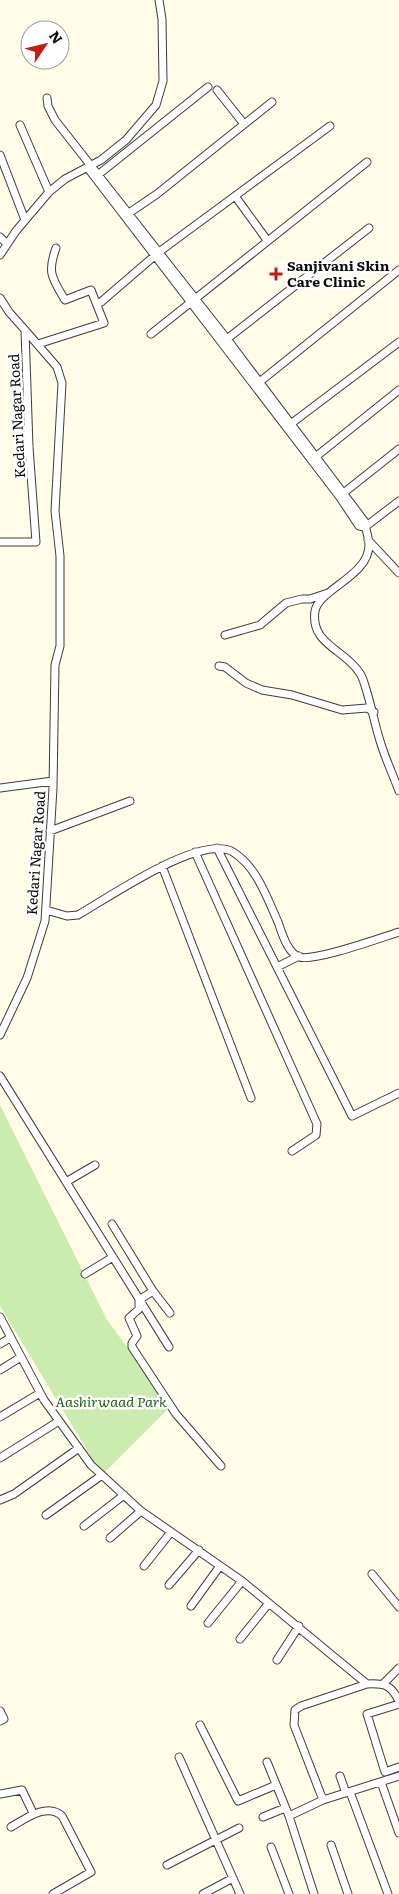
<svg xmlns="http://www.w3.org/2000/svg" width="399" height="1894" viewBox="0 0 399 1894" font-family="Literata,serif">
  <rect width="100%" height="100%" fill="#fffce7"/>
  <path fill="#caecae" d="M 0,1105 L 107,1320 L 171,1406 L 102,1475 L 0,1306 Z"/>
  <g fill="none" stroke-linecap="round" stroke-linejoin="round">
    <g stroke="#3d3d3d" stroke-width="9">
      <path id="minor" d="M 217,90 L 244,124
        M 47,98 L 48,106 L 55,120 L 227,339 L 365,522 C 365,529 369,537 369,545 C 369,576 319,589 315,611 C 310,644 344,649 359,672 C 363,677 364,683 366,689 C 372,708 375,726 381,744 C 386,760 393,775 399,791
        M 20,125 L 49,192
        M 0,155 L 25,220
        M 87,167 L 339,496 L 359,526 L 365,527
        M 99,174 L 208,87
        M 126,215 L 157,194 L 272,102
        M 0,237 L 7,244
        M 267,240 L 235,196 L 330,126
        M 0,255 L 16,231 L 49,192 L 65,179 L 101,160 L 126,140 L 156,105 L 163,81 L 162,19 L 159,0
        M 0,298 L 9,312 L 25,330 L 29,447 L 36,542 L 0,542
        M 101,302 L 159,252 L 235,196
        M 151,334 L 367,162
        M 223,342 L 369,228
        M 38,344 L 104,323 L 91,290 L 65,300 C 52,278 47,273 56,248
        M 257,384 L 399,270
        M 288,426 L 399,342
        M 313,459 L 399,390
        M 341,495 L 399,449
        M 365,527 L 399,501
        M 368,540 L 399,573
        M 225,635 L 260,625 L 286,603 L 302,599 L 310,599 L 328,593
        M 219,666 L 225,667 L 246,683 L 262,690 L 292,695 L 342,710 L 367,708 L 374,712
        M 0,788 L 53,781
        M 50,831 L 130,801
        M 217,848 L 352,1116 L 399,1093
        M 195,852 L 317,1124 L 316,1135 L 292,1151
        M 162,866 L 251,1098
        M 46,910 L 67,916 L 78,915 C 108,898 201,833 233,852 C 257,867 267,898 278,922 C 282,933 287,952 299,957 C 314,962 380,938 399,932
        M 277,967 L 299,956
        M 0,1035 L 27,978 L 45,921 L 53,788 L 55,665 L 60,646 L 60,556 L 55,511 L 62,383 L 57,367 L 25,330
        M 0,1076 L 169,1347
        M 66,1182 L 95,1165
        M 112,1224 L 153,1291 L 170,1313
        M 85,1274 L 113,1257
        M 153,1291 L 139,1300 L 139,1309 L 129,1318 L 137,1336 L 132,1343 L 132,1347 L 176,1414 L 221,1466
        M 0,1317 L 44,1400 L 91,1465 L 141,1511 L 242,1581 L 367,1684 C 385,1683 391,1685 399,1701
        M 0,1344 L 10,1338
        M 0,1370 L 21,1357
        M 0,1417 L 40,1393
        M 0,1458 L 59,1421
        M 0,1500 L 14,1494 L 79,1448
        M 46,1515 L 102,1475
        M 84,1526 L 124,1495
        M 110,1538 L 141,1511
        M 144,1566 L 171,1532
        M 372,1574 L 399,1607
        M 169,1585 L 199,1550
        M 191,1606 L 220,1566
        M 208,1623 L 242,1581
        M 240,1639 L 269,1603
        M 277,1660 L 299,1626
        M 384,1683 L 399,1668
        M 399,1704 L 367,1714 L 385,1772 L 399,1767
        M 0,1711 L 4,1719 L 0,1721
        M 200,1725 L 238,1801 L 276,1785
        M 179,1757 L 240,1894
        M 267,1762 L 289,1816 L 314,1894
        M 340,1776 L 346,1793
        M 381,1782 L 399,1833
        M 350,1792 L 388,1894
        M 0,1794 L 22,1790 L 33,1813
        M 323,1800 L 294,1725 L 295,1710 L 301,1706 L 367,1684
        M 289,1816 L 323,1800 L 399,1776
        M 263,1817 L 285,1808
        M 11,1827 C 25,1819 47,1802 62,1816 L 91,1872 L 53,1894
        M 331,1845 L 348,1894
        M 271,1847 L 289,1894
        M 167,1865 L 239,1828
        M 203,1894 L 233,1878"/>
    </g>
    <use href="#minor" stroke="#fff" stroke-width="7"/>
  </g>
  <path fill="#c41b18" stroke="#fff" stroke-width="2" d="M273.5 266.5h5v5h5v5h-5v5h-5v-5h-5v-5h5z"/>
  <g text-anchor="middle" stroke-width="5" stroke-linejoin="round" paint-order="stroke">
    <g font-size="14" font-weight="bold" fill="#0a0a0a" stroke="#fff" text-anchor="start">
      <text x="287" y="271">Sanjivani Skin<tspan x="287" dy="16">Care Clinic</tspan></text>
    </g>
    <g font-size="14" fill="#0a0a0a" stroke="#fff">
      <text transform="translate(17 416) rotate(-93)" y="5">Kedari Nagar Road</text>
      <text transform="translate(36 853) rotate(-86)" y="5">Kedari Nagar Road</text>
    </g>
    <g font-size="14" font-style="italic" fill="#226617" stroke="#fff">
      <text x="111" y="1407">Aashirwaad Park</text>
    </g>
  </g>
  <g transform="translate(45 45) rotate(55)"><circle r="24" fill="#ffffff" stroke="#9d9d9d"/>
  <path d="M0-4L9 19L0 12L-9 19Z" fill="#c41b18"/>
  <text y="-8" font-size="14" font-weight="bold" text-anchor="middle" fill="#0a0a0a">N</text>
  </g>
</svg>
